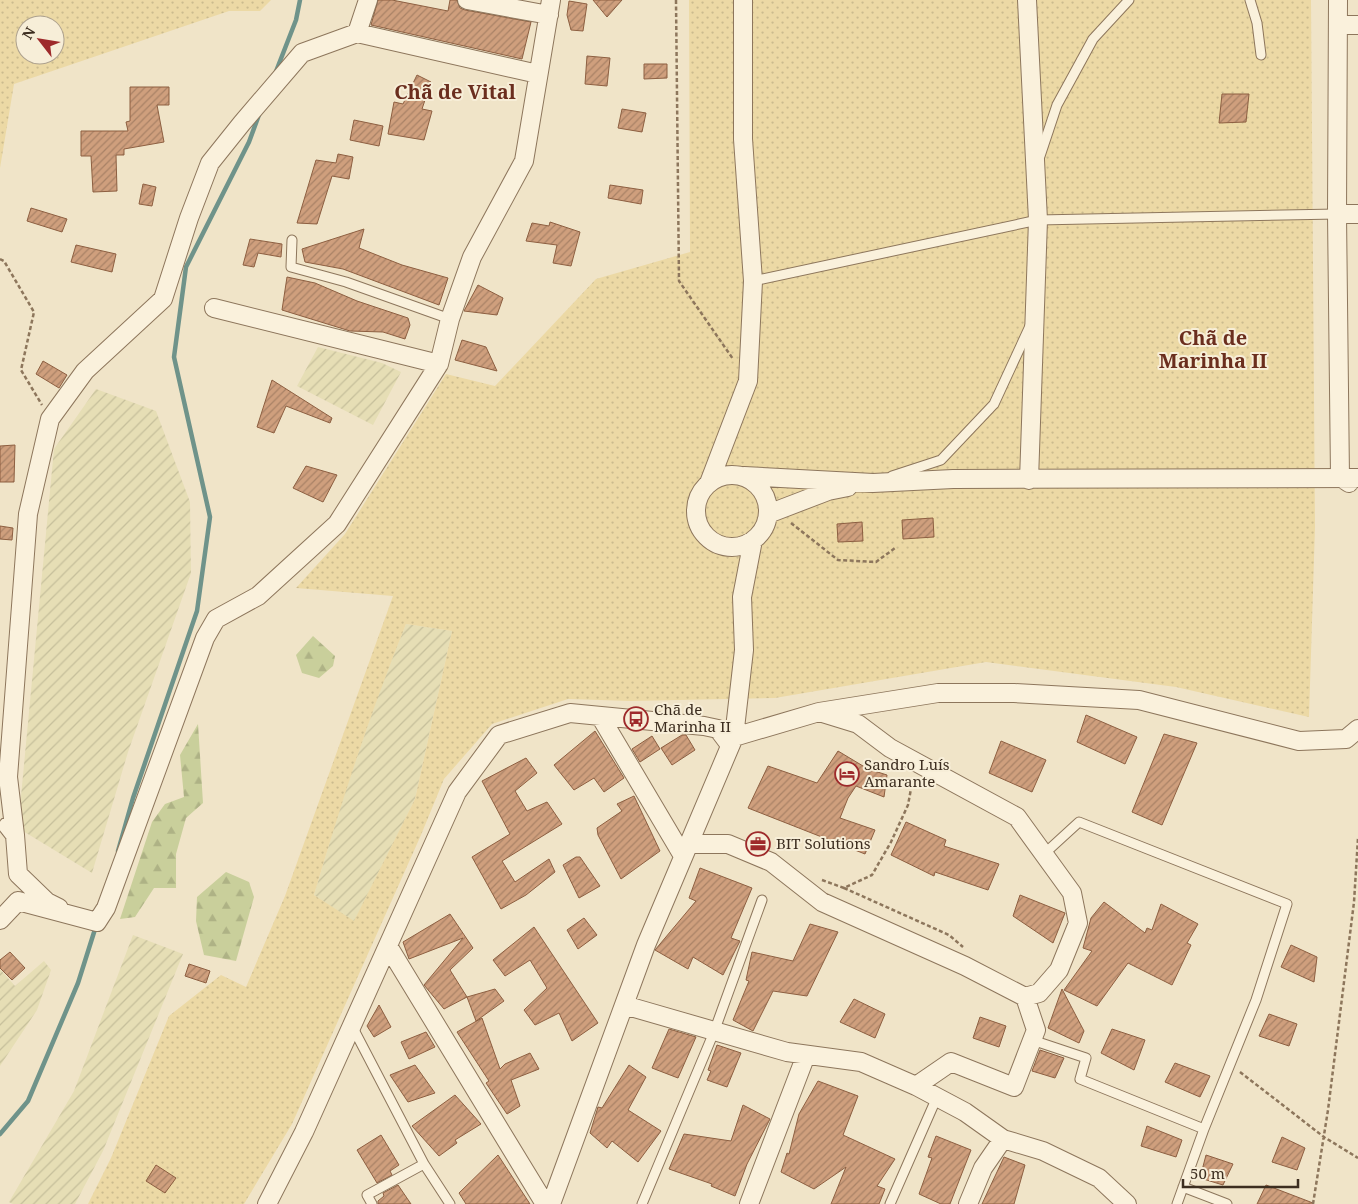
<svg xmlns="http://www.w3.org/2000/svg" width="1358" height="1204" viewBox="0 0 1358 1204" font-family="'Noto Serif',serif">
  <defs>
    <pattern id="farmland-furrows" width="10" height="10" patternUnits="userSpaceOnUse" patternTransform="scale(1.25)"><rect width="10" height="10" fill="#e6deb5"/><path d="M-1 1l2-2M0 10L10 0M9 11l2-2" fill="none" stroke="#c6bf9b"/></pattern>
    <pattern id="forest-firs" width="22" height="20" patternUnits="userSpaceOnUse" patternTransform="scale(1.25)"><rect width="22" height="20" fill="#c9cf9b"/><path d="M5 1l3.5 6h-7zM16 11l3.5 6h-7z" fill="#aeb285"/></pattern>
    <pattern id="sand-dots" width="8" height="8" patternUnits="userSpaceOnUse" patternTransform="scale(1.25)"><rect width="8" height="8" fill="#ecd9a5"/><path d="M2 2h.1M6 6h.1" fill="none" stroke="#cbbb8e" stroke-width="1.8" stroke-linecap="round"/></pattern>
    <pattern id="building-hatch" width="6" height="6" patternUnits="userSpaceOnUse" patternTransform="scale(1.25)"><rect width="6" height="6" fill="#cf9f7d"/><path d="M-1 1l2-2M0 6l6-6M5 7l2-2" fill="none" stroke="#a98266"/></pattern>
  </defs>
  <rect width="100%" height="100%" fill="#f0e4c8"/>
  <path fill="url(#farmland-furrows)" d="M 318,347 L 382,363 L 401,372 L 373,425 L 297,386 Z
    M 96,389 L 156,411 L 190,502 L 191,573 L 128,752 L 92,873 L 18,828 L 54,449 Z
    M 406,624 L 452,631 L 415,799 L 354,922 L 314,895 L 343,797 L 383,681 Z
    M 133,935 L 183,954 L 103,1151 L 75,1204 L 13,1204 L 9,1202 L 74,1091 Z
    M 44,961 L 51,970 L 37,1010 L 0,1066 L 0,969 L 15,986 Z"/>
  <path fill="url(#forest-firs)" d="M 313,636 L 335,656 L 333,666 L 319,678 L 302,673 L 296,655 Z
    M 198,724 L 203,803 L 186,818 L 176,854 L 176,888 L 154,888 L 135,917 L 120,919 L 152,822 L 165,804 L 184,797 L 180,755 Z
    M 226,872 L 249,882 L 254,897 L 236,961 L 204,955 L 196,921 L 197,897 Z"/>
  <path fill="url(#sand-dots)" fill-rule="evenodd" d="M 0,0 L 271,0 L 260,11 L 229,11 L 14,84 L 0,168 ZM 25,25 L 55,25 L 55,55 L 25,55 Z
    M 689,0 L 1311,0 L 1315,527 L 1309,717 L 1176,687 L 986,662 L 775,698 L 630,701 L 568,699 L 492,724 L 444,779 L 421,835 L 292,1124 L 244,1204 L 88,1204 L 111,1158 L 169,1016 L 221,975 L 246,987 L 285,896 L 393,596 L 296,588 L 345,534 L 446,374 L 495,386 L 596,279 L 690,252 ZM 406,624 L 452,631 L 415,799 L 354,921 L 314,895 C 341,803 370,713 406,624 Z"/>
  <g fill="none" stroke-linecap="round" stroke-linejoin="round">
    <path stroke="#6f938a" stroke-width="4.5" d="M 275,74 L 296,20 L 300,0
      M 118,851 L 133,798 L 197,611 L 210,517 L 174,357 L 186,267 L 249,142 L 260,112
      M 0,1134 L 28,1101 L 78,983 L 96,926"/>
  </g>
  <path fill="url(#building-hatch)" stroke="#8d5f41" d="M 378,0 L 392,0 L 448,11 L 450,0 L 457,0 L 460,8 L 465,10 L 531,22 L 522,59 L 371,25 Z
    M 593,0 L 622,0 L 607,17 Z
    M 569,1 L 587,4 L 583,31 L 571,30 L 567,15 Z
    M 587,56 L 610,58 L 607,86 L 585,84 Z
    M 644,64 L 667,64 L 667,78 L 644,79 Z
    M 417,75 L 431,82 L 422,109 L 432,111 L 424,140 L 388,134 L 394,102 L 403,104 Z
    M 130,87 L 169,87 L 169,105 L 157,105 L 164,142 L 124,149 L 124,155 L 116,155 L 117,191 L 93,192 L 91,156 L 81,156 L 81,131 L 128,131 L 126,122 L 130,121 Z
    M 1222,94 L 1249,94 L 1246,122 L 1219,123 Z
    M 622,109 L 646,113 L 642,132 L 618,128 Z
    M 354,120 L 383,126 L 379,146 L 350,140 Z
    M 338,154 L 353,157 L 349,179 L 332,176 L 317,224 L 297,223 L 316,160 L 336,163 Z
    M 143,184 L 156,187 L 152,206 L 139,204 Z
    M 610,185 L 643,190 L 641,204 L 608,198 Z
    M 31,208 L 67,219 L 62,232 L 27,221 Z
    M 550,222 L 580,232 L 571,266 L 553,263 L 557,245 L 526,241 L 532,223 L 549,226 Z
    M 364,229 L 359,248 L 402,265 L 448,278 L 439,305 L 343,269 L 305,262 L 302,249 Z
    M 250,239 L 282,244 L 281,257 L 258,253 L 254,267 L 243,265 Z
    M 76,245 L 116,254 L 112,272 L 71,262 Z
    M 287,277 L 315,283 L 357,301 L 408,318 L 410,325 L 405,339 L 383,332 L 350,331 L 282,310 Z
    M 478,285 L 503,298 L 497,315 L 464,311 Z
    M 462,340 L 486,347 L 497,371 L 455,360 Z
    M 43,361 L 67,375 L 59,388 L 36,374 Z
    M 272,380 L 332,418 L 330,423 L 286,406 L 274,433 L 257,427 Z
    M 15,445 L 14,482 L 0,482 L 0,446 Z
    M 306,466 L 337,475 L 323,502 L 293,488 Z
    M 933,518 L 934,537 L 903,539 L 902,520 Z
    M 862,522 L 863,541 L 838,542 L 837,524 Z
    M 0,526 L 13,528 L 12,540 L 0,539 Z
    M 1086,715 L 1137,737 L 1125,764 L 1077,742 Z
    M 595,731 L 624,778 L 604,792 L 594,778 L 574,790 L 554,765 Z
    M 1164,734 L 1197,743 L 1162,825 L 1132,812 Z
    M 682,735 L 686,735 L 695,750 L 672,765 L 661,748 Z
    M 652,736 L 660,749 L 640,762 L 632,749 Z
    M 1001,741 L 1046,760 L 1032,792 L 989,773 Z
    M 838,751 L 868,769 L 887,775 L 884,797 L 856,786 L 848,798 L 840,818 L 875,830 L 865,854 L 748,808 L 768,766 L 817,783 Z
    M 526,758 L 537,773 L 515,791 L 527,811 L 547,802 L 562,824 L 502,861 L 515,882 L 549,859 L 555,872 L 526,895 L 501,909 L 472,857 L 510,834 L 482,781 Z
    M 634,796 L 660,851 L 621,879 L 598,835 L 597,828 L 622,811 L 617,804 Z
    M 906,822 L 946,840 L 944,846 L 999,864 L 988,890 L 935,872 L 934,876 L 891,855 Z
    M 576,857 L 580,857 L 600,886 L 579,898 L 563,865 Z
    M 700,868 L 752,888 L 731,938 L 740,941 L 723,975 L 693,957 L 688,969 L 655,950 L 696,901 L 689,898 Z
    M 1020,895 L 1065,913 L 1053,943 L 1013,916 Z
    M 1104,902 L 1145,933 L 1147,928 L 1152,930 L 1161,904 L 1198,924 L 1187,943 L 1191,945 L 1172,985 L 1128,963 L 1097,1006 L 1064,990 L 1092,951 L 1083,948 L 1091,918 Z
    M 450,914 L 473,948 L 450,970 L 467,997 L 444,1009 L 424,985 L 463,938 L 409,959 L 403,942 Z
    M 584,918 L 597,935 L 578,949 L 567,930 Z
    M 810,924 L 838,932 L 807,996 L 773,991 L 753,1031 L 733,1020 L 749,981 L 746,980 L 752,952 L 793,961 Z
    M 534,927 L 598,1023 L 572,1041 L 559,1013 L 535,1025 L 524,1010 L 547,988 L 530,960 L 505,976 L 493,960 Z
    M 1291,945 L 1317,957 L 1314,982 L 1281,967 Z
    M 10,952 L 25,968 L 12,980 L 0,968 L 0,960 Z
    M 189,964 L 210,971 L 206,983 L 185,976 Z
    M 495,989 L 504,1001 L 476,1021 L 467,997 Z
    M 1062,989 L 1084,1031 L 1079,1043 L 1048,1028 Z
    M 854,999 L 885,1014 L 875,1038 L 840,1022 Z
    M 379,1005 L 391,1027 L 374,1037 L 367,1026 Z
    M 1269,1014 L 1297,1024 L 1289,1046 L 1259,1036 Z
    M 980,1017 L 1006,1026 L 999,1047 L 973,1038 Z
    M 482,1018 L 500,1069 L 505,1064 L 530,1053 L 539,1069 L 511,1080 L 520,1106 L 507,1114 L 486,1083 L 489,1081 L 457,1032 Z
    M 669,1029 L 696,1037 L 678,1078 L 652,1068 Z
    M 1112,1029 L 1145,1040 L 1134,1070 L 1101,1053 Z
    M 426,1032 L 435,1047 L 409,1059 L 401,1042 Z
    M 717,1045 L 741,1053 L 727,1087 L 707,1080 L 711,1071 L 708,1070 Z
    M 1040,1050 L 1064,1058 L 1055,1078 L 1032,1071 Z
    M 1175,1063 L 1210,1076 L 1200,1097 L 1165,1082 Z
    M 415,1065 L 435,1093 L 408,1102 L 390,1075 Z
    M 629,1065 L 646,1077 L 628,1110 L 661,1131 L 638,1162 L 612,1141 L 607,1148 L 590,1133 L 598,1107 L 602,1108 Z
    M 818,1081 L 858,1096 L 843,1135 L 895,1159 L 877,1186 L 885,1189 L 879,1204 L 831,1204 L 846,1167 L 814,1189 L 781,1172 L 787,1153 L 789,1154 L 799,1114 Z
    M 455,1095 L 481,1124 L 455,1140 L 457,1143 L 439,1156 L 412,1126 Z
    M 743,1105 L 770,1119 L 747,1164 L 735,1196 L 711,1186 L 712,1184 L 669,1169 L 684,1134 L 731,1141 Z
    M 1147,1126 L 1182,1140 L 1176,1157 L 1141,1146 Z
    M 381,1135 L 399,1165 L 390,1171 L 392,1175 L 377,1183 L 357,1150 Z
    M 936,1136 L 971,1150 L 950,1204 L 941,1204 L 919,1194 L 932,1158 L 928,1157 Z
    M 1282,1137 L 1305,1148 L 1297,1170 L 1272,1162 Z
    M 498,1155 L 530,1204 L 466,1204 L 459,1193 Z
    M 1206,1155 L 1233,1164 L 1223,1185 L 1200,1178 Z
    M 1004,1157 L 1025,1165 L 1014,1204 L 982,1204 Z
    M 156,1165 L 176,1178 L 165,1193 L 146,1181 Z
    M 398,1185 L 411,1204 L 378,1204 L 378,1201 L 384,1196 L 383,1193 Z
    M 1266,1185 L 1313,1203 L 1313,1204 L 1257,1204 Z"/>
  <g fill="none" stroke-linecap="round" stroke-linejoin="round">
    <g stroke="#8d765c" stroke-width="11">
      <path id="service" d="M 1250,0 L 1257,23 L 1261,55
        M 1040,156 L 1057,105 L 1093,39 L 1129,0
        M 292,240 L 291,267 L 346,282 L 450,319
        M 753,281 L 1038,220 L 1337,214
        M 892,476 L 941,460 L 994,404 L 1030,326
        M 1044,854 L 1079,822 L 1287,904 L 1256,1000 L 1204,1129
        M 352,1026 L 424,1164 L 367,1195 L 372,1204
        M 1032,1040 L 1086,1058 L 1080,1079 L 1204,1129 L 1177,1204
        M 424,1164 L 450,1204
        M 1183,1187 L 1227,1204
        M 642,1204 L 714,1032 L 762,900
        M 890,1204 L 937,1097"/>
    </g>
    <g stroke="#8d765c" stroke-width="20">
      <path id="minor" d="M 368,0 L 357,33 L 538,74
        M 467,0 L 549,15
        M 1027,0 L 1038,220 L 1029,480
        M 1338,0 L 1337,214 L 1340,477 L 1349,483
        M 1338,25 L 1358,25
        M 1337,214 L 1358,214
        M 214,308 L 439,364
        M696 511a36 36 0 1 1 72 0a36 36 0 1 1-72 0Z
        M 744,476 L 873,483 L 953,479 L 1358,478
        M 709,483 L 748,381 L 753,281 L 743,139 L 743,0
        M 768,514 L 828,491 L 848,487
        M 819,712 L 938,693 L 1014,693 L 1139,700 L 1299,741 L 1346,739 L 1358,729
        M 600,716 L 683,856
        M 734,737 L 819,712 L 858,724 L 890,748 L 1017,817 L 1072,893 L 1078,923 L 1059,970 L 1039,993 L 1025,997
        M 8,826 L 15,835 L 18,874 L 47,902 L 59,908
        M 15,835 L 8,777 L 28,514 L 50,419 L 85,371 L 163,299 L 189,218 L 210,163 L 242,123 L 302,53 L 357,33
        M 0,920 L 18,901 L 97,922 L 106,908 L 205,638 L 216,619 L 258,596 L 337,524 L 439,364 L 450,319 L 472,257 L 524,161 L 551,0
        M 388,946 L 545,1204
        M 624,1005 L 787,1052 L 861,1062 L 916,1086 L 951,1062 L 1014,1087 L 1036,1030 L 1025,997 L 965,966 L 822,902 L 771,862 L 728,844 L 688,844
        M 916,1086 L 965,1112 L 1003,1139 L 1043,1151 L 1099,1178 L 1127,1204
        M 267,1204 L 304,1132 L 457,792 L 499,735 L 570,713 L 704,726 L 718,729 L 730,745
        M 551,1204 L 646,945 L 734,737 L 744,650 L 742,597 L 753,540
        M 749,1204 L 806,1055
        M 968,1204 L 983,1168 L 1003,1139"/>
    </g>
    <path stroke="#8d765c" stroke-width="2.5" stroke-dasharray="4 2.5" stroke-linecap="butt" d="M 676,0 L 679,281 L 733,359
      M 0,259 L 4,261 L 34,312 L 21,370 L 42,405
      M 791,523 L 838,560 L 876,562 L 895,548
      M 822,880 L 844,888 L 872,875 L 891,842 L 908,805 L 913,778
      M 844,888 L 949,935 L 963,947
      M 1240,1072 L 1324,1137 L 1358,1158
      M 1313,1204 L 1328,1110 L 1354,902 L 1358,838"/>
    <use href="#service" stroke="#faf1dc" stroke-width="9"/>
    <use href="#minor" stroke="#faf1dc" stroke-width="18"/>
  </g>
  <defs>
    <g id="bus-ring" transform="scale(1.25)"><circle r="9.5" fill="#f7eed8" stroke="#9e2a2b" stroke-width="1.5"/><path d="M-5-6H5V4H4V6H2V4H-2V6H-4V4H-5ZM-3.5-4V0h7V-4ZM-3.5 1.2v1.5H-2V1.2ZM2 1.2v1.5H3.5V1.2Z" fill="#9e2a2b"/></g>
    <g id="hotel-ring" transform="scale(1.25)"><circle r="9.5" fill="#f7eed8" stroke="#9e2a2b" stroke-width="1.5"/><path d="M-6-4.5h1.5V1H6V5H4.5V3h-9V5H-6ZM-4 0a1.8 1.8 0 1 1 3.6 0ZM.5 0V-2.5h3Q6-2.5 6 0Z" fill="#9e2a2b"/></g>
    <g id="office-ring" transform="scale(1.25)"><circle r="9.5" fill="#f7eed8" stroke="#9e2a2b" stroke-width="1.5"/><path d="M-6-3h4V-5.5h4V-3h4V5H-6ZM-1-4.5V-3h2v-1.5ZM-6 0V1H6V0Z" fill="#9e2a2b"/></g>
  </defs>
  <g fill-rule="evenodd">
    <use href="#bus-ring" x="636" y="719"/>
    <use href="#hotel-ring" x="847" y="774"/>
    <use href="#office-ring" x="758" y="844"/>
  </g>
  <g text-anchor="middle" stroke-width="4" stroke-linejoin="round" paint-order="stroke">
    <g font-size="15" fill="#3d2e20" stroke="#f7eed8" text-anchor="start">
      <text x="654" y="715">Chã de<tspan x="654" dy="17">Marinha II</tspan></text>
      <text x="864" y="770">Sandro Luís<tspan x="864" dy="17">Amarante</tspan></text>
      <text x="776" y="849">BIT Solutions</text>
    </g>
    <g font-size="20" font-weight="bold" fill="#6b2e1e" stroke="#f7eed8">
      <text x="455" y="99">Chã de Vital</text>
      <text x="1213" y="345">Chã de<tspan x="1213" dy="23">Marinha II</tspan></text>
    </g>
  </g>
  <g transform="translate(40 40) rotate(301)"><circle r="24" fill="#f7eed8" stroke="#ada18e"/>
  <path d="M0-4L9 19L0 12L-9 19Z" fill="#9e2a2b"/>
  <text y="-8" font-size="14" font-weight="bold" text-anchor="middle" fill="#3d2e20">N</text>
  </g>
  <path d="M1183 1179v8h115v-8" fill="none" stroke="#3d2e20" stroke-width="2.5"/>
  <text x="1190" y="1179" font-size="15" fill="#3d2e20" stroke="#f7eed8" stroke-width="4" paint-order="stroke">50 m</text>
</svg>
